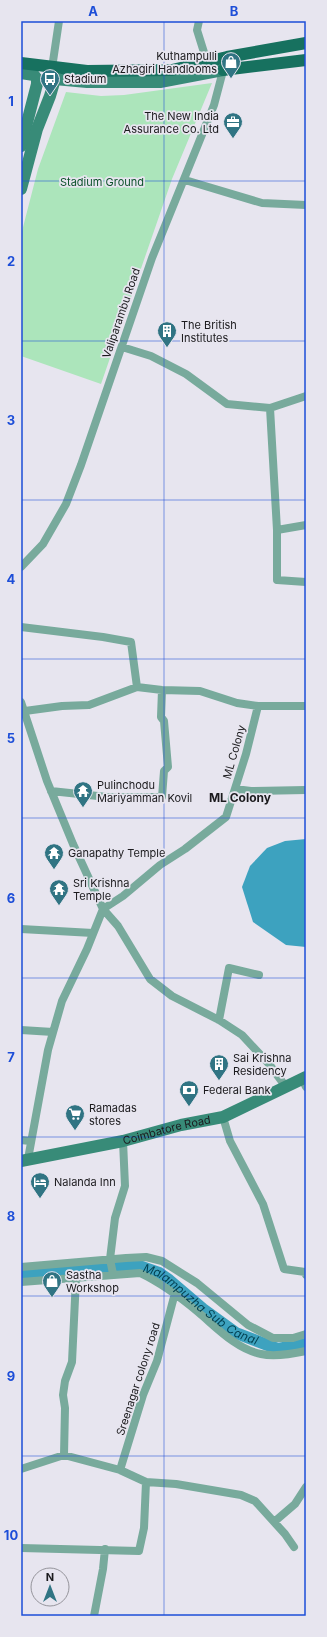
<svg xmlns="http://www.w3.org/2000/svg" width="327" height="1637" viewBox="0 0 327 1637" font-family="Inter,sans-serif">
  <rect width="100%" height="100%" fill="#e7e5ef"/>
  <path fill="#ace5bb" d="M 212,83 L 172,179 L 101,384 L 21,356 L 21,235 L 38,169 L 66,92 L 101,96 L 124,95 Z"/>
  <path fill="#3da2bf" d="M 306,839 L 306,947 L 286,945 L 253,922 L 242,887 L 250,866 L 267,848 L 285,841 Z"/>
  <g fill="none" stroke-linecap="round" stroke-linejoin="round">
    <path stroke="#3da2bf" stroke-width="12" id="s1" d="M 21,1275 L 136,1265 L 159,1273 L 169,1280 L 203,1309 L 236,1333 L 278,1349 L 306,1344"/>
    <path stroke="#78aa9c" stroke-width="8" d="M 199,21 L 197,30 L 207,62
      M 52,68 L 59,21
      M 185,180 L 262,203 L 306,205
      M 122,347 L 151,356 L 186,374 L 227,404 L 270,408 L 277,530 L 277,580 L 306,582
      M 270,408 L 306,396
      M 277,530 L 306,525
      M 21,567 L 43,544 L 66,504 L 81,465 L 152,258 L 214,105 L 224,67
      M 21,627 L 103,637 L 131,642 L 137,687 L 162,690 L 200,691 L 237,703 L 258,706 L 306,706
      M 21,702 L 47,781 L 73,844 L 103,909 L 87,949 L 62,1001 L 48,1050 L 28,1159
      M 258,706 L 246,754 L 226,817 L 185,849 L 160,865 L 123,896 L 103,909 L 118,926 L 150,979 L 172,996 L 219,1020 L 242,1035 L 269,1064 L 286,1087
      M 25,711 L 62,706 L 89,705 L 137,687
      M 235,789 L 251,791 L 306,790
      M 51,791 L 107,797 L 162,797 L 164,771 L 168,767 L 164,721 L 161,717 L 162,690
      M 21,929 L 93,933
      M 219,1020 L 229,968 L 259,975
      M 21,1030 L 53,1032
      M 302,1079 L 306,1087
      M 223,1117 L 230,1141 L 263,1204 L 284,1269 L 305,1272 L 306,1275
      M 21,1140 L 30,1141
      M 21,1267 L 126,1258 L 146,1257 L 162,1261 L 197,1283 L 248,1325 L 273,1338 L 293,1338 L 306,1334
      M 113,1274 L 110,1259 L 115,1218 L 125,1186 L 123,1141
      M 76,1278 L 72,1362 L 65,1381 L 63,1395 L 65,1408 L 64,1455 L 120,1470 L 146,1482 L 176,1484 L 241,1495 L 255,1501 L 285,1534 L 294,1547
      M 21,1282 L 140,1273 C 161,1283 180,1297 198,1312 C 216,1327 236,1349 261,1354 C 275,1357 292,1354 306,1351
      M 21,1469 L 64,1455
      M 120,1470 L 143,1395 L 157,1361 L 175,1293
      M 274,1522 L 295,1504 L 306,1487
      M 21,1548 L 139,1551 L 144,1528 L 146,1482
      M 94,1616 L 103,1569 L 105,1549"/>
    <g stroke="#388b78" stroke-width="12">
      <path d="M 21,73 L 34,75 L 37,79 L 37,84 L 21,146"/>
      <path d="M 21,189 L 37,129 L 50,96 L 55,79 L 87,82 L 160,82 L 223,70"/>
      <path id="s2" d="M 21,1161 L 123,1141 L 181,1125 L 223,1117 L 306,1077"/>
    </g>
    <path stroke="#17715f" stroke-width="12" d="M 21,63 L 87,71 L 172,70 L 227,57 L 306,43
      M 223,70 L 306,60"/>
  </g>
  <path fill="none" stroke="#1d4ed8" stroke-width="1" stroke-opacity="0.55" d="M 164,21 L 164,1616M 21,181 L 306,181M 21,341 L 306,341M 21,500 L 306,500M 21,659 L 306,659M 21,818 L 306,818M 21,978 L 306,978M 21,1137 L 306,1137M 21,1296 L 306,1296M 21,1456 L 306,1456"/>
  <defs>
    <g id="shop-pin" transform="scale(1)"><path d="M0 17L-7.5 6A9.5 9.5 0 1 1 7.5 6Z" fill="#307483" stroke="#e7e5ef"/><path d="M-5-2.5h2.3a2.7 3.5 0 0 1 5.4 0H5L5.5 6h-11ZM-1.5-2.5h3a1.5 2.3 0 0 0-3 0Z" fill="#fff"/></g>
    <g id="bus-pin" transform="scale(1)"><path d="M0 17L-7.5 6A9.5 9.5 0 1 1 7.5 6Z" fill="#307483" stroke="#e7e5ef"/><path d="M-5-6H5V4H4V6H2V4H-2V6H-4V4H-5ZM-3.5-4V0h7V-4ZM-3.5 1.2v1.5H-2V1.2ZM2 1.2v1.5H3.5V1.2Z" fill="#fff"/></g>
    <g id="office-pin" transform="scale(1)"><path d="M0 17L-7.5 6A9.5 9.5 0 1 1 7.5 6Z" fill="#307483" stroke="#e7e5ef"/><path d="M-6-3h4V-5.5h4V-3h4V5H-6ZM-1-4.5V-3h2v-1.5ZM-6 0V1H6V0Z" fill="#fff"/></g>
    <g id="building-pin" transform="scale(1)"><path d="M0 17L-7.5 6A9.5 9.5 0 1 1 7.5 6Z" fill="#307483" stroke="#e7e5ef"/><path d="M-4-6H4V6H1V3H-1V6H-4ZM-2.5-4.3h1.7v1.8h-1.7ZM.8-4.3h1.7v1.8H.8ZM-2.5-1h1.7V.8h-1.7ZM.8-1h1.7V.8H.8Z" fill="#fff"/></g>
    <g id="temple-pin" transform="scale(1)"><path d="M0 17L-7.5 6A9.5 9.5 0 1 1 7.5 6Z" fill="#307483" stroke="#e7e5ef"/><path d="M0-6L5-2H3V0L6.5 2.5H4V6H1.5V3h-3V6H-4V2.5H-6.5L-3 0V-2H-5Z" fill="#fff"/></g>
    <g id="bank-pin" transform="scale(1)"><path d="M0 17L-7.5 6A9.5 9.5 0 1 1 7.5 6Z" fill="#307483" stroke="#e7e5ef"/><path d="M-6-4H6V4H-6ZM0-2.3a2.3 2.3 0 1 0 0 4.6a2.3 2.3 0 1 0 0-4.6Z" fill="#fff"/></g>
    <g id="supermarket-pin" transform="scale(1)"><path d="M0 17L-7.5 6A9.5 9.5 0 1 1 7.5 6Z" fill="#307483" stroke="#e7e5ef"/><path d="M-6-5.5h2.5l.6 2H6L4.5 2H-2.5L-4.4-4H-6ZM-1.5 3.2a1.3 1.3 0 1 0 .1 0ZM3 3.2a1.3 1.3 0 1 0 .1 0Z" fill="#fff"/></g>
    <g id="hotel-pin" transform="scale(1)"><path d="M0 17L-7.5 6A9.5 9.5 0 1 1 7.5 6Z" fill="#307483" stroke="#e7e5ef"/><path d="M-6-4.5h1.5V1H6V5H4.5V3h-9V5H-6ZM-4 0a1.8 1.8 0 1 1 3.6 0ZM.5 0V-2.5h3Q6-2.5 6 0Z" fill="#fff"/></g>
  </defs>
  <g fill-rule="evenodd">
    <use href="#shop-pin" x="231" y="62"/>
    <use href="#bus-pin" x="50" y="79"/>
    <use href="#office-pin" x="233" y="122"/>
    <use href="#building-pin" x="167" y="331"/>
    <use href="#temple-pin" x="83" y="791"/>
    <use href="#temple-pin" x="54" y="853"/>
    <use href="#temple-pin" x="59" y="889"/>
    <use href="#building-pin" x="219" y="1064"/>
    <use href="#bank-pin" x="189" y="1090"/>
    <use href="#supermarket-pin" x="75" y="1114"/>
    <use href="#hotel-pin" x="40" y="1182"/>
    <use href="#shop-pin" x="52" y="1281"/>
  </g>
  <g text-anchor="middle" stroke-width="3.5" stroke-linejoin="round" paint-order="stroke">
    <g font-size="11" fill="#1b1a1d" stroke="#e7e5ef" text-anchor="start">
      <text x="217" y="60" text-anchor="end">Kuthampulli<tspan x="217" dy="13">Azhagiri Handlooms</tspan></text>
      <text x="64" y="83">Stadium</text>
      <text x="219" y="120" text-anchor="end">The New India<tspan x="219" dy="13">Assurance Co. Ltd</tspan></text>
      <text x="181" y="329">The British<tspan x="181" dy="13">Institutes</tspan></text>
      <text x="97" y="789">Pulinchodu<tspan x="97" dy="13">Mariyamman Kovil</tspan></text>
      <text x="68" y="857">Ganapathy Temple</text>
      <text x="73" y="887">Sri Krishna<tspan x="73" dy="13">Temple</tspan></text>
      <text x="233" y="1062">Sai Krishna<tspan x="233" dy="13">Residency</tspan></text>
      <text x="203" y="1094">Federal Bank</text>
      <text x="89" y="1112">Ramadas<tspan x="89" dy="13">stores</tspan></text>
      <text x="54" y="1186">Nalanda Inn</text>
      <text x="66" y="1279">Sastha<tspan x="66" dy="13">Workshop</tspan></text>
    </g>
    <g font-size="11" fill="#0e532c" stroke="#e7e5ef">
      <text x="102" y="186">Stadium Ground</text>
    </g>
    <g font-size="11" fill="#1b1a1d" stroke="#e7e5ef">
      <text transform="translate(121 313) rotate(-71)" y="4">Valiparambu Road</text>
      <text transform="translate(234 752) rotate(-74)" y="4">ML Colony</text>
      <text dy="4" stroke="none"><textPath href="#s2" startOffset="149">Coimbatore Road</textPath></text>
      <text transform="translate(138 1379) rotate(-72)" y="4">Sreenagar colony road</text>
    </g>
    <g font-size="12" font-weight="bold" fill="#1b1a1d" stroke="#e7e5ef">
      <text x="240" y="802">ML Colony</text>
    </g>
    <g font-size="12" font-style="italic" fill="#013f4f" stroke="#e7e5ef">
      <text dy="4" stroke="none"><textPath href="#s1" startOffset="192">Malampuzha Sub Canal</textPath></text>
    </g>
  </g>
  <rect width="327" height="1637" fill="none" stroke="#e7e5ef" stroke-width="44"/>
  <g transform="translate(50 1587)"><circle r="19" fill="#e7e5ef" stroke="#95949b"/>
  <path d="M0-3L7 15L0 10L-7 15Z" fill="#307483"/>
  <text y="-6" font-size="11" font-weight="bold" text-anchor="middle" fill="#1b1a1d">N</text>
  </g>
  <rect x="22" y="22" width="283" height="1593" fill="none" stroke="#1d4ed8" stroke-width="1.5"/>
  <g font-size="13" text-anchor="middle" font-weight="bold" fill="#1d4ed8">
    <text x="93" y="16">A</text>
    <text x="234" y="16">B</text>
    <text x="11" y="106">1</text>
    <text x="11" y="266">2</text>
    <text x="11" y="425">3</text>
    <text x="11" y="584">4</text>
    <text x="11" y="743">5</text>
    <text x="11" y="903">6</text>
    <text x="11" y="1062">7</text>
    <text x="11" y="1221">8</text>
    <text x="11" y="1381">9</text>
    <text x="11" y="1540">10</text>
  </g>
</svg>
